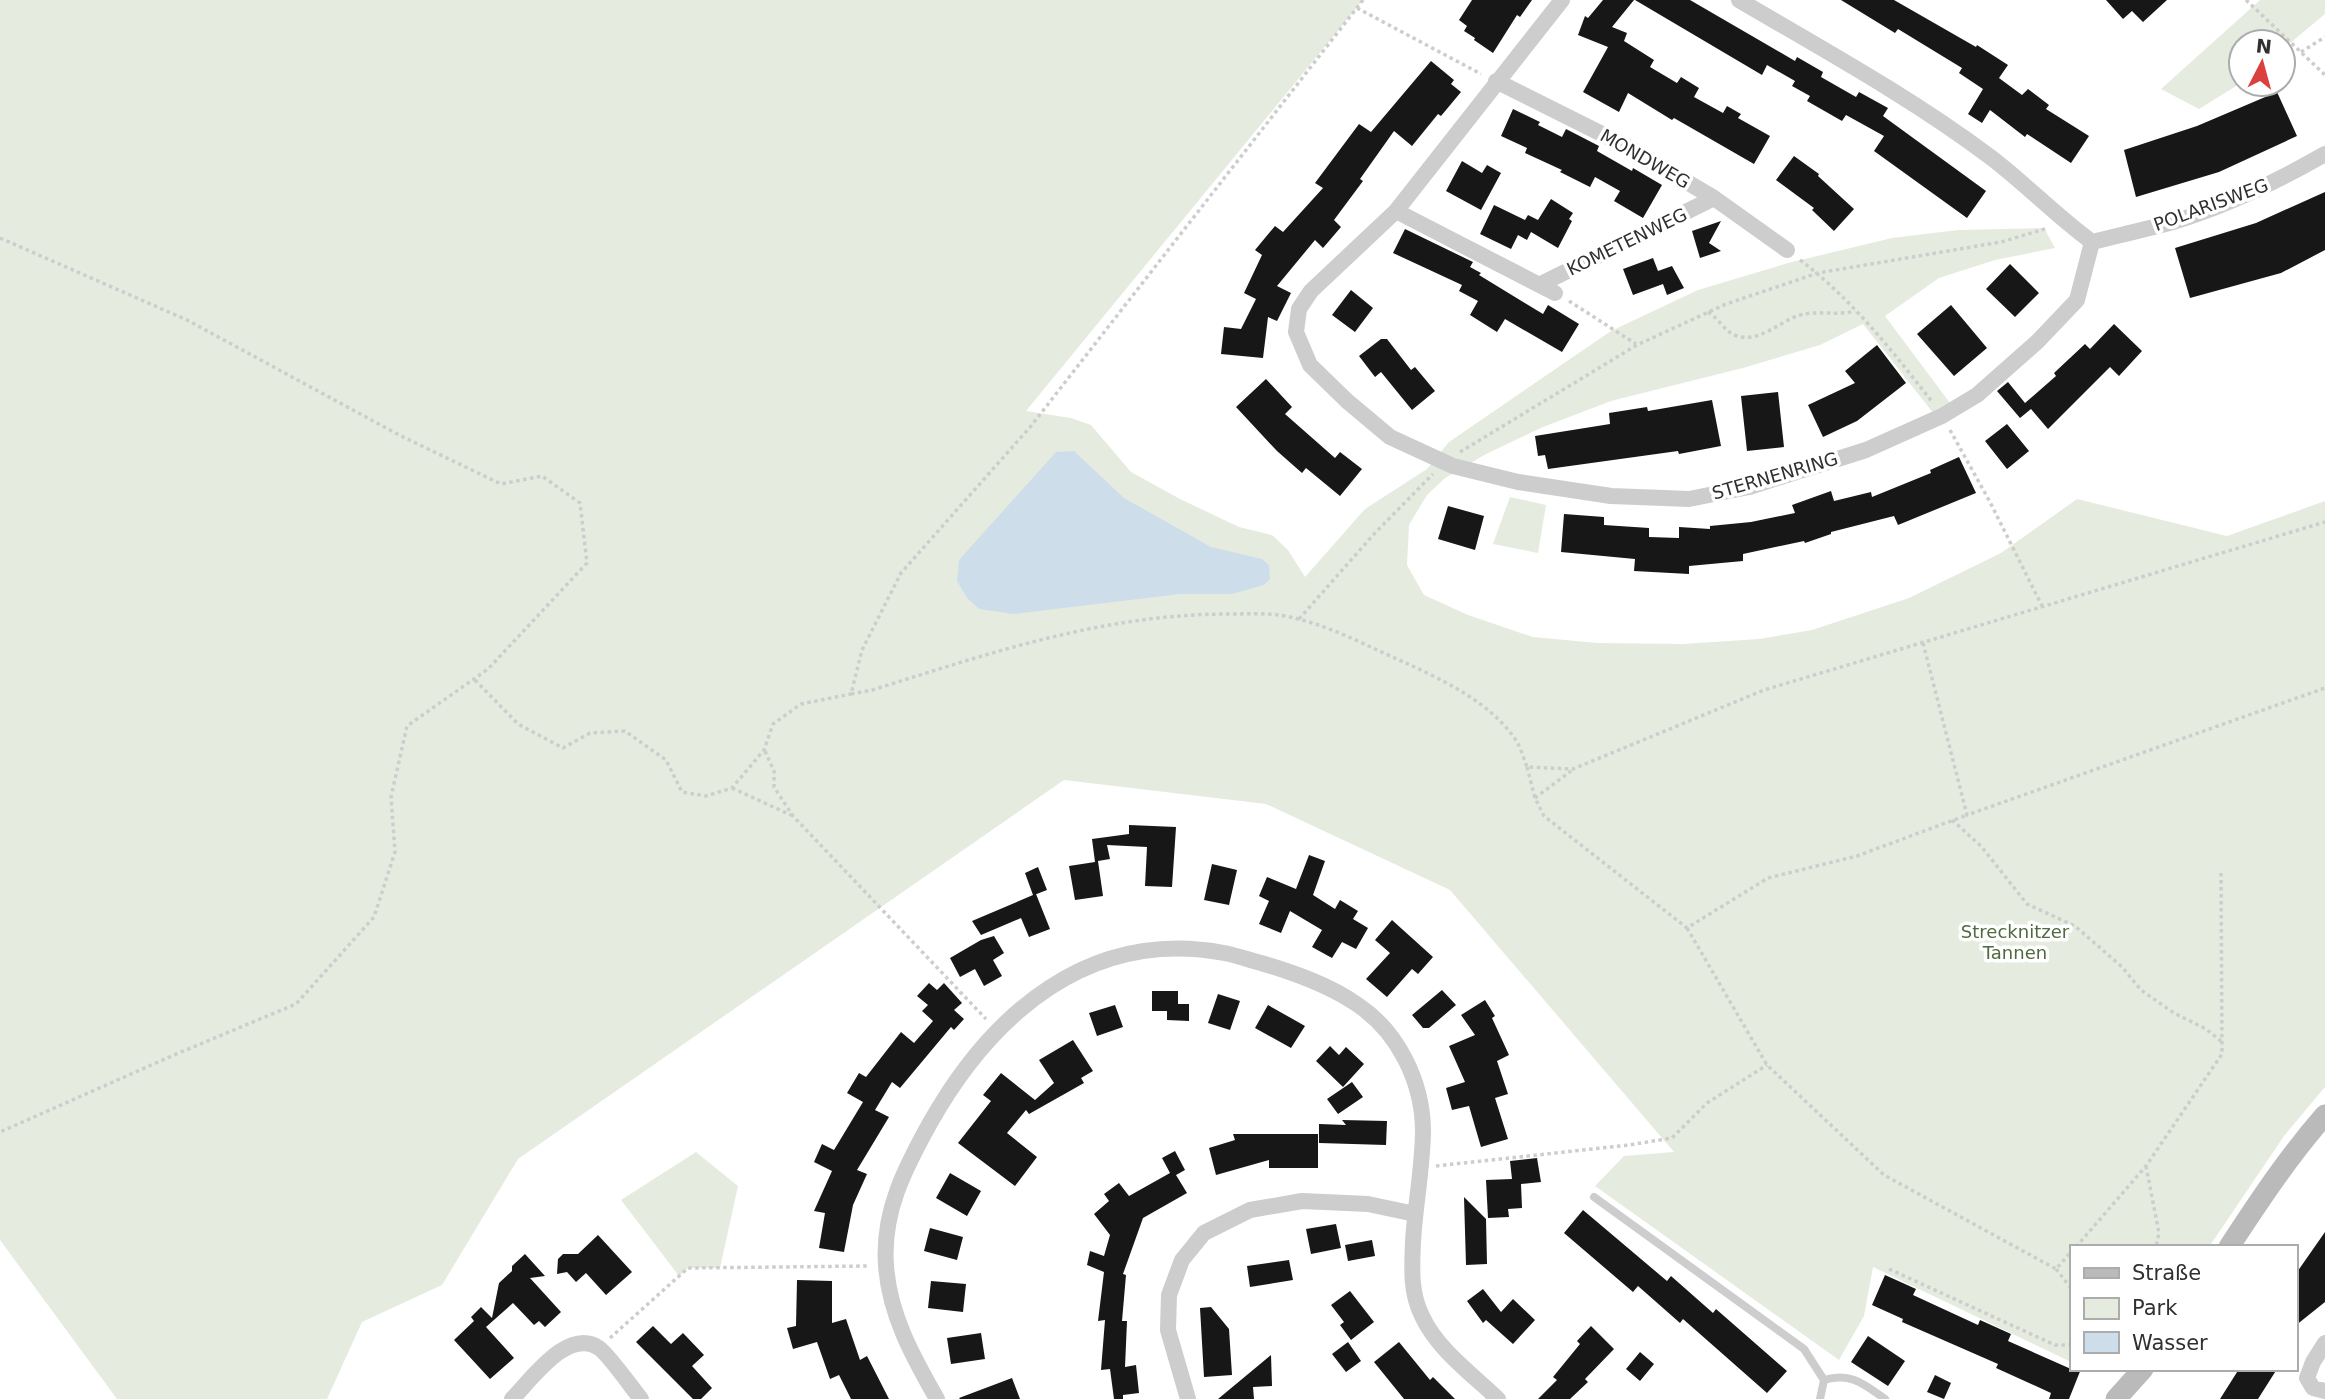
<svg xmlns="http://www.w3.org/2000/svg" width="2325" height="1399" viewBox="0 0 2325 1399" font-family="'DejaVu Sans',sans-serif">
  <rect width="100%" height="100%" fill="#fff"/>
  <path fill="#e5ecdf" d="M 0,0 L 1363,0 L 1026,411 L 1071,418 L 1091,425 L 1131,472 L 1180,499 L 1239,527 L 1272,535 L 1288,550 L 1305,577 L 1365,509 L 1427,469 L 1449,442 L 1611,331 L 1698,290 L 1788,263 L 1892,238 L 1958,230 L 2044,228 L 2055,248 L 1995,260 L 1939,278 L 1885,316 L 1950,403 L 1934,414 L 1863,324 L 1820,345 L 1743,368 L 1611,401 L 1543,427 L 1486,454 L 1445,478 L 1427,495 L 1409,525 L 1407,565 L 1424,595 L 1468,615 L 1533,637 L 1597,643 L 1683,644 L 1759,639 L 1812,630 L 1909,598 L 2001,553 L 2077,499 L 2227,536 L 2325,501 L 2325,1087 L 2284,1136 L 2209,1247 L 2071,1247 L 2071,1362 L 1873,1267 L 1864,1316 L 1839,1360 L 1595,1186 L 1624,1156 L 1674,1152 L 1450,890 L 1266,804 L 1064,780 L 518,1159 L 442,1285 L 362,1322 L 327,1399 L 117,1399 L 0,1240 Z
    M 2260,0 L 2325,0 L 2325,14 L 2283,49 L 2283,42 L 2241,42 L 2241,83 L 2199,109 L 2161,89 Z
    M 1510,497 L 1546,505 L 1538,553 L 1493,544 Z
    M 696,1152 L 738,1186 L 720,1268 L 688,1268 L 679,1276 L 621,1200 Z"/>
  <path fill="#cdddea" d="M 1074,451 L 1124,498 L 1211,547 L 1262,559 L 1269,565 L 1270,579 L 1264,585 L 1232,594 L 1180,594 L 1013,614 L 979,609 L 967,598 L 957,581 L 959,560 L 1056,452 Z"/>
  <path fill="#171717" d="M 1472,0 L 1532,0 L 1520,17 L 1517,15 L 1493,53 L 1474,40 L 1475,38 L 1464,31 L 1467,26 L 1459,20 Z
    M 1603,0 L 1634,0 L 1612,27 L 1627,33 L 1624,41 L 1654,60 L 1650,67 L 1677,83 L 1681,77 L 1699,88 L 1694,97 L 1723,113 L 1727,106 L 1741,114 L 1738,118 L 1770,136 L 1754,164 L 1674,118 L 1672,120 L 1628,93 L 1619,112 L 1583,92 L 1608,47 L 1578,35 L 1585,16 L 1588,18 Z
    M 1635,0 L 1690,0 L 1795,61 L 1797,57 L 1823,72 L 1821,77 L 1856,97 L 1859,92 L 1888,108 L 1883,116 L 1986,191 L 1967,218 L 1874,151 L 1884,136 L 1846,115 L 1842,121 L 1807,101 L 1810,96 L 1792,86 L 1795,81 L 1767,65 L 1762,75 Z
    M 1841,0 L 1894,0 L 1976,47 L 1977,45 L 2008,65 L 1999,78 L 2022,95 L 2028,89 L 2049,105 L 2046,109 L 2089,136 L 2071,163 L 2027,134 L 2025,137 L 1990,110 L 1982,123 L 1968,114 L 1983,89 L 1959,73 L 1962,68 L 1898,29 L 1895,33 Z
    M 2106,0 L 2167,0 L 2143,22 L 2132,11 L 2123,19 Z
    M 1431,61 L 1454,80 L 1451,84 L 1461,92 L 1441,116 L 1438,114 L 1412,146 L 1394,131 L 1360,179 L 1363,181 L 1334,220 L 1341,227 L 1323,248 L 1315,240 L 1277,286 L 1291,293 L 1277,321 L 1268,317 L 1263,358 L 1221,354 L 1224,327 L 1241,329 L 1256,299 L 1244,293 L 1262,255 L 1255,250 L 1275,226 L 1283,232 L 1323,188 L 1315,183 L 1359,124 L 1371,132 Z
    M 2277,92 L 2297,136 L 2219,172 L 2136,197 L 2124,150 L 2197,126 Z
    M 1513,109 L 1540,122 L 1538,125 L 1562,137 L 1566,129 L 1599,146 L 1597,151 L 1632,171 L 1633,168 L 1662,185 L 1643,218 L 1614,201 L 1620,191 L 1595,177 L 1590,187 L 1560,172 L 1562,170 L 1525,153 L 1527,148 L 1501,136 Z
    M 1794,156 L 1819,174 L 1818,176 L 1854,209 L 1834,231 L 1812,210 L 1814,208 L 1776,180 Z
    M 1462,161 L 1482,173 L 1487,165 L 1501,173 L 1481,210 L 1446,191 Z
    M 2325,192 L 2325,250 L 2281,273 L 2190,298 L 2175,248 L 2256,223 Z
    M 1551,199 L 1573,213 L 1569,219 L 1572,221 L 1558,248 L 1531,232 L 1527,240 L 1518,235 L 1511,249 L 1480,234 L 1494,205 L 1525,220 L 1528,215 L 1538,220 Z
    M 1721,221 L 1709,243 L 1721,251 L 1700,258 L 1692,231 Z
    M 1405,229 L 1473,262 L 1470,267 L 1481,273 L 1479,275 L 1543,314 L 1548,305 L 1579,324 L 1562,352 L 1505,319 L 1497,332 L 1470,315 L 1478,301 L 1459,291 L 1462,285 L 1393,253 Z
    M 1653,258 L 1658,271 L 1672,266 L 1684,288 L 1667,295 L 1663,284 L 1633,295 L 1623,269 Z
    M 2010,264 L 2039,293 L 2015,317 L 1986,289 Z
    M 1351,290 L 1373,308 L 1355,332 L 1332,315 Z
    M 1951,305 L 1987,348 L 1954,376 L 1917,334 Z
    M 2114,324 L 2142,351 L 2119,376 L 2110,367 L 2048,429 L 2031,409 L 2020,418 L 1997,391 L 2008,382 L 2025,403 L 2056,376 L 2054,373 L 2085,344 L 2090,349 Z
    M 1381,339 L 1387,339 L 1411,370 L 1415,367 L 1435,391 L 1412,410 L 1381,372 L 1375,377 L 1359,356 Z
    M 1877,345 L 1906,383 L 1857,421 L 1823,437 L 1808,405 L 1855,383 L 1845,371 Z
    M 1266,379 L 1292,407 L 1285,414 L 1335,458 L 1340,452 L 1362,469 L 1340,496 L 1306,468 L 1302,473 L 1277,451 L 1236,407 Z
    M 1778,392 L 1784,447 L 1747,451 L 1741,396 Z
    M 1712,400 L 1721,446 L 1679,454 L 1678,451 L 1548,469 L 1545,455 L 1538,456 L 1535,436 L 1610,424 L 1609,413 L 1647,407 L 1648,411 Z
    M 2007,424 L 2029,451 L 2007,469 L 1985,441 Z
    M 1959,457 L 1976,493 L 1898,525 L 1894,516 L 1831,532 L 1831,534 L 1805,543 L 1804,541 L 1743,554 L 1743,561 L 1689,566 L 1689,574 L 1634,571 L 1635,559 L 1561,552 L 1564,514 L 1604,517 L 1604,525 L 1649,528 L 1649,537 L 1679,538 L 1679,527 L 1710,529 L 1710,526 L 1751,522 L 1795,513 L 1792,505 L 1831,491 L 1834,501 L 1871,492 L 1872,497 L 1931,473 L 1930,470 Z
    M 1448,506 L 1484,516 L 1475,550 L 1438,539 Z
    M 1129,825 L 1176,827 L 1172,887 L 1145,886 L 1147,847 L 1107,845 L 1110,859 L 1098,861 L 1103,896 L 1075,900 L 1069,866 L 1095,862 L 1092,839 L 1129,834 Z
    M 1309,855 L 1325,861 L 1313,895 L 1335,909 L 1340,900 L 1358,911 L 1353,919 L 1368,928 L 1356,949 L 1342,942 L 1332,958 L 1312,947 L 1322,930 L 1290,911 L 1281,933 L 1259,924 L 1269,901 L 1259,896 L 1267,877 L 1296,889 Z
    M 1212,864 L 1237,870 L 1229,905 L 1204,900 Z
    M 1038,867 L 1047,890 L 1034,895 L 1036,894 L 1050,929 L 1029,937 L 1021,918 L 981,935 L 972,921 L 1033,895 L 1025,873 Z
    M 1392,920 L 1433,957 L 1418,974 L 1412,969 L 1387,997 L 1366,979 L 1390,953 L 1375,940 Z
    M 994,936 L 1004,953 L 993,960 L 1002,976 L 984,986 L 975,969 L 960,977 L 950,958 L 981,940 Z
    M 929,983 L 937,990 L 944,983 L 962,1003 L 954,1010 L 964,1019 L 954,1030 L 951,1027 L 900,1088 L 892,1082 L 875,1110 L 889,1117 L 857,1170 L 867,1174 L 853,1205 L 844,1252 L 819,1248 L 825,1213 L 814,1211 L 832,1171 L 814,1162 L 822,1144 L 834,1150 L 863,1102 L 847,1093 L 859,1073 L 866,1077 L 901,1032 L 914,1043 L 933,1021 L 922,1011 L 928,1005 L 917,996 Z
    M 1442,990 L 1456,1005 L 1429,1028 L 1423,1028 L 1412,1015 Z
    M 1152,991 L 1178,991 L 1178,1004 L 1189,1004 L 1189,1021 L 1167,1020 L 1167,1011 L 1152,1011 Z
    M 1218,994 L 1240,1001 L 1230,1030 L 1208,1023 Z
    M 1485,1000 L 1495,1016 L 1492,1018 L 1509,1055 L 1497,1061 L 1508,1094 L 1495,1098 L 1508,1139 L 1481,1147 L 1469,1106 L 1452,1110 L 1446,1088 L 1465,1082 L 1449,1046 L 1475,1035 L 1461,1015 Z
    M 1115,1005 L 1123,1027 L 1097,1036 L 1089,1013 Z
    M 1268,1005 L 1305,1026 L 1291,1048 L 1255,1028 Z
    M 1073,1040 L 1093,1071 L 1081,1078 L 1084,1083 L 1029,1114 L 1026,1110 L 1007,1133 L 1037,1157 L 1015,1186 L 958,1143 L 991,1101 L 983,1095 L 1001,1073 L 1035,1100 L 1054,1083 L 1039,1060 Z
    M 1330,1046 L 1339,1055 L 1346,1047 L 1364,1064 L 1343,1087 L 1316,1061 Z
    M 1352,1082 L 1363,1097 L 1338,1114 L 1327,1099 Z
    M 1342,1120 L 1387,1121 L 1386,1145 L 1319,1143 L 1319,1124 L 1346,1125 Z
    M 1233,1134 L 1318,1134 L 1318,1168 L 1269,1168 L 1269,1160 L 1216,1175 L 1209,1148 L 1235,1140 Z
    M 1175,1151 L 1185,1170 L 1176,1175 L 1187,1193 L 1143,1218 L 1123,1274 L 1126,1275 L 1122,1321 L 1127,1321 L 1125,1367 L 1136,1365 L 1139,1393 L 1123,1395 L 1123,1399 L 1114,1399 L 1110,1369 L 1101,1370 L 1105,1320 L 1098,1321 L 1104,1272 L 1087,1265 L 1090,1251 L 1104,1256 L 1110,1235 L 1094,1214 L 1109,1201 L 1104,1194 L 1119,1183 L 1129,1196 L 1170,1173 L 1162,1158 Z
    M 1537,1158 L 1541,1182 L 1521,1184 L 1522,1208 L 1508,1209 L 1509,1217 L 1488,1218 L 1486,1180 L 1512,1179 L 1510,1161 Z
    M 950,1173 L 981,1191 L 967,1216 L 936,1198 Z
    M 1464,1197 L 1486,1219 L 1487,1264 L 1466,1265 Z
    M 1583,1210 L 1667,1281 L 1671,1276 L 1713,1313 L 1716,1309 L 1787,1371 L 1767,1393 L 1683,1319 L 1680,1323 L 1638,1286 L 1633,1292 L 1564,1233 Z
    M 1336,1224 L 1341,1248 L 1311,1254 L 1306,1229 Z
    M 930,1228 L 963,1237 L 957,1260 L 924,1251 Z
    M 2325,1232 L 2325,1302 L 2295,1326 L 2295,1275 Z
    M 598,1235 L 632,1272 L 606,1295 L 586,1273 L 576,1282 L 567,1272 L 557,1274 L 558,1259 L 563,1254 L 578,1254 Z
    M 1372,1240 L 1375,1256 L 1348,1261 L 1345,1245 Z
    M 525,1254 L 545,1276 L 530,1278 L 561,1312 L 545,1327 L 539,1321 L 534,1325 L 513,1303 L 486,1327 L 514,1358 L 490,1379 L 454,1340 L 474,1321 L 471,1317 L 481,1307 L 492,1318 L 499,1283 L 512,1271 L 512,1266 Z
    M 1289,1260 L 1293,1280 L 1250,1287 L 1247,1266 Z
    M 1885,1275 L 1916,1289 L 1913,1295 L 1978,1325 L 1980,1320 L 2011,1334 L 2008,1341 L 2071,1369 L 2081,1369 L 2069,1399 L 2049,1399 L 2051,1393 L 1996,1368 L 1998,1364 L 1902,1322 L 1903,1319 L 1872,1305 Z
    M 797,1280 L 832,1281 L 832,1323 L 846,1319 L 860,1360 L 867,1356 L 889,1399 L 851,1399 L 839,1375 L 830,1379 L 817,1342 L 793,1349 L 787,1328 L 796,1326 Z
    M 931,1281 L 966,1284 L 963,1312 L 928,1308 Z
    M 1483,1289 L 1501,1312 L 1513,1299 L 1535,1320 L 1513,1344 L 1486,1320 L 1483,1323 L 1467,1301 Z
    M 1350,1291 L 1374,1322 L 1351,1340 L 1340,1325 L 1344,1322 L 1331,1305 Z
    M 1211,1307 L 1229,1329 L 1232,1375 L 1204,1377 L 1200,1308 Z
    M 653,1326 L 671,1344 L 683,1333 L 704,1355 L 692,1366 L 712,1388 L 701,1399 L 693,1399 L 636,1342 Z
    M 1591,1326 L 1614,1349 L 1585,1379 L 1588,1382 L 1570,1399 L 1538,1399 L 1557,1380 L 1553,1377 L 1580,1344 L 1577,1341 Z
    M 981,1333 L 985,1359 L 951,1364 L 947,1338 Z
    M 1868,1336 L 1905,1361 L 1888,1386 L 1851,1362 Z
    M 1348,1342 L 1361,1361 L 1346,1372 L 1332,1354 Z
    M 1399,1342 L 1430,1380 L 1433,1377 L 1455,1399 L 1404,1399 L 1374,1362 Z
    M 1640,1352 L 1654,1364 L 1640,1381 L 1626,1369 Z
    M 1271,1355 L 1272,1386 L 1253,1387 L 1254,1399 L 1218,1399 Z
    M 2239,1369 L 2277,1369 L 2258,1399 L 2220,1399 Z
    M 1935,1375 L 1951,1383 L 1944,1399 L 1927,1392 Z
    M 1012,1378 L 1020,1399 L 960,1399 L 959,1398 Z"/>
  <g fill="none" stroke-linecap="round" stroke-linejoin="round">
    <path stroke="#cdcdcd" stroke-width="3.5" stroke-dasharray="3.5 3.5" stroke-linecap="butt" d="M 1363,0 L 1031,426 L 901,573 L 862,650 L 851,694 L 872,690 C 991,653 1103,614 1229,614 C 1252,614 1275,612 1298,619 C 1335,628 1371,648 1406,663 C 1445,681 1493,704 1517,742 C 1521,749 1524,759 1527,767 L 1573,769 L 1764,690 L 2325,522
      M 2246,0 L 2325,75
      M 1357,8 L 1481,74
      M 2301,52 L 2325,37
      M 0,238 L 187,320 L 399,435 L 501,484 L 542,476 L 580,503 L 587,563 L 488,669 L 407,726 L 391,797 L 395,852 L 374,917 L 296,1004 L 174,1055 L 0,1132
      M 1800,260 C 1852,299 1893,352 1933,403
      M 1569,301 L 1636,344
      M 1708,312 C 1720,319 1724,332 1737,336 C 1760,343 1780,321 1800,315 C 1818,310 1837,316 1855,311
      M 1950,430 L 1990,502 L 2043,608
      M 1460,452 L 1637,345 L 1726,304 L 1818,273 L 2001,242 L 2048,228
      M 1299,619 L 1374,534 L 1433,474
      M 1923,643 L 1967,815 L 2325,688
      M 475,680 L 518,724 L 563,748 L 590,733 L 625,731 L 666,760 L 682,792 L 706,796 L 732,788 L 764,750 L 773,724 L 801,704 L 851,694
      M 765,751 L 774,771 L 774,787 L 793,816 L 986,1019
      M 1527,767 L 1535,798 L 1544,816 L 1687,928 L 1768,878 L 1857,856 L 1967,815
      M 732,788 L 793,816
      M 1535,798 L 1571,771
      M 1952,820 L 1981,846 L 2027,904 L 2075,926 L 2122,967 L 2141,990 L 2174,1013 L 2206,1029 L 2222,1042
      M 1687,928 L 1767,1065 L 1884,1175 L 2056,1269 L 2071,1252
      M 1436,1166 L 1629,1145 L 1672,1138 L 1707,1103 L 1767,1065
      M 2146,1166 L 2159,1233 L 2156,1247
      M 2076,1247 L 2146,1166 L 2222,1054 L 2221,871
      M 1889,1269 L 2055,1345 L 2071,1345
      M 2056,1269 L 2071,1288
      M 610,1338 L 688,1268 L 869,1266"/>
    <path stroke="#cdcdcd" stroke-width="8" d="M 1594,1197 L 1804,1349 L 1824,1380 L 1820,1399
      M 1824,1380 C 1851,1372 1864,1384 1885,1399"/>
    <path stroke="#cdcdcd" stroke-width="16" d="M 1562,0 L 1396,211 L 1311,291 L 1299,309 L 1296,332 L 1310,365 L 1347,401 L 1390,437 L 1453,466 L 1518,482 L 1611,496 L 1689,499 L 1749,487 L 1866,450 L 1942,416 L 1977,395 L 2037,342 L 2077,300 L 2092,242
      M 1739,0 C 1824,50 1910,97 1989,156 C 2025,183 2056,216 2092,242
      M 1496,81 L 1628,147 L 1714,198 L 1787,250
      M 1396,211 L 1555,293
      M 2092,242 C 2120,235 2148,229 2176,221 C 2228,205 2278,181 2325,154
      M 1539,285 L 1714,198
      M 2325,1343 L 2313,1362 L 2307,1378 L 2313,1388 L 2325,1391
      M 512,1399 C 532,1379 568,1327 599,1348 C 609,1355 632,1388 641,1399
      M 937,1399 C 913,1357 889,1314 886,1265 C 882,1212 905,1168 930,1123 C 992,1013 1090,928 1224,953 C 1236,955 1249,960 1261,963 C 1295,973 1329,985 1358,1005 C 1398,1032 1422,1081 1423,1129 C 1423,1167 1415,1205 1413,1242 C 1412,1267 1410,1292 1422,1316 C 1437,1349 1472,1374 1498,1399
      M 1188,1399 L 1168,1330 L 1169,1295 L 1182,1260 L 1204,1233 L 1250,1210 L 1302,1201 L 1368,1204 L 1415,1214"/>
    <path stroke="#bababa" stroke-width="21" d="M 2229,1247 C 2259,1201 2289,1156 2325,1115
      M 2116,1399 L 2143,1369"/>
  </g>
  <g text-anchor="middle" stroke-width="7" stroke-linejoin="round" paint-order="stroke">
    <g font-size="18" fill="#303030" stroke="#fff">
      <text transform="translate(1645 159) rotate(30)" y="6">MONDWEG</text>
      <text transform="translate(2211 205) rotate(-20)" y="6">POLARISWEG</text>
      <text transform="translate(1627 242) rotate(-26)" y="6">KOMETENWEG</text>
      <text transform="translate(1775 476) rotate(-16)" y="6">STERNENRING</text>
    </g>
    <g font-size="18" fill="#506940" stroke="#fff">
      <text x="2015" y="938">Strecknitzer<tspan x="2015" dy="21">Tannen</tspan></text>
    </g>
  </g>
  <rect x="2070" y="1245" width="228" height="126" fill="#ffffff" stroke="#acacac" stroke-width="2"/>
  <rect x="2084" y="1268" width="35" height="10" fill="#bababa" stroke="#acacac" stroke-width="2"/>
  <text x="2132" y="1280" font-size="21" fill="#303030">Straße</text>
  <rect x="2084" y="1298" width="35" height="21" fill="#e5ecdf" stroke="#acacac" stroke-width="2"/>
  <text x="2132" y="1315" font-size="21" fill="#303030">Park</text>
  <rect x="2084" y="1332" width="35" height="21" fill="#cdddea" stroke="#acacac" stroke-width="2"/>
  <text x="2132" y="1350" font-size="21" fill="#303030">Wasser</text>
  <g transform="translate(2262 63) rotate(6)"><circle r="33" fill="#ffffff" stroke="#acacac" stroke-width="2"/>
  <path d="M0-5L12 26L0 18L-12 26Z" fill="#da403f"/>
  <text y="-10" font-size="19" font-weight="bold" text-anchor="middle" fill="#303030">N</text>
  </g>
</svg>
